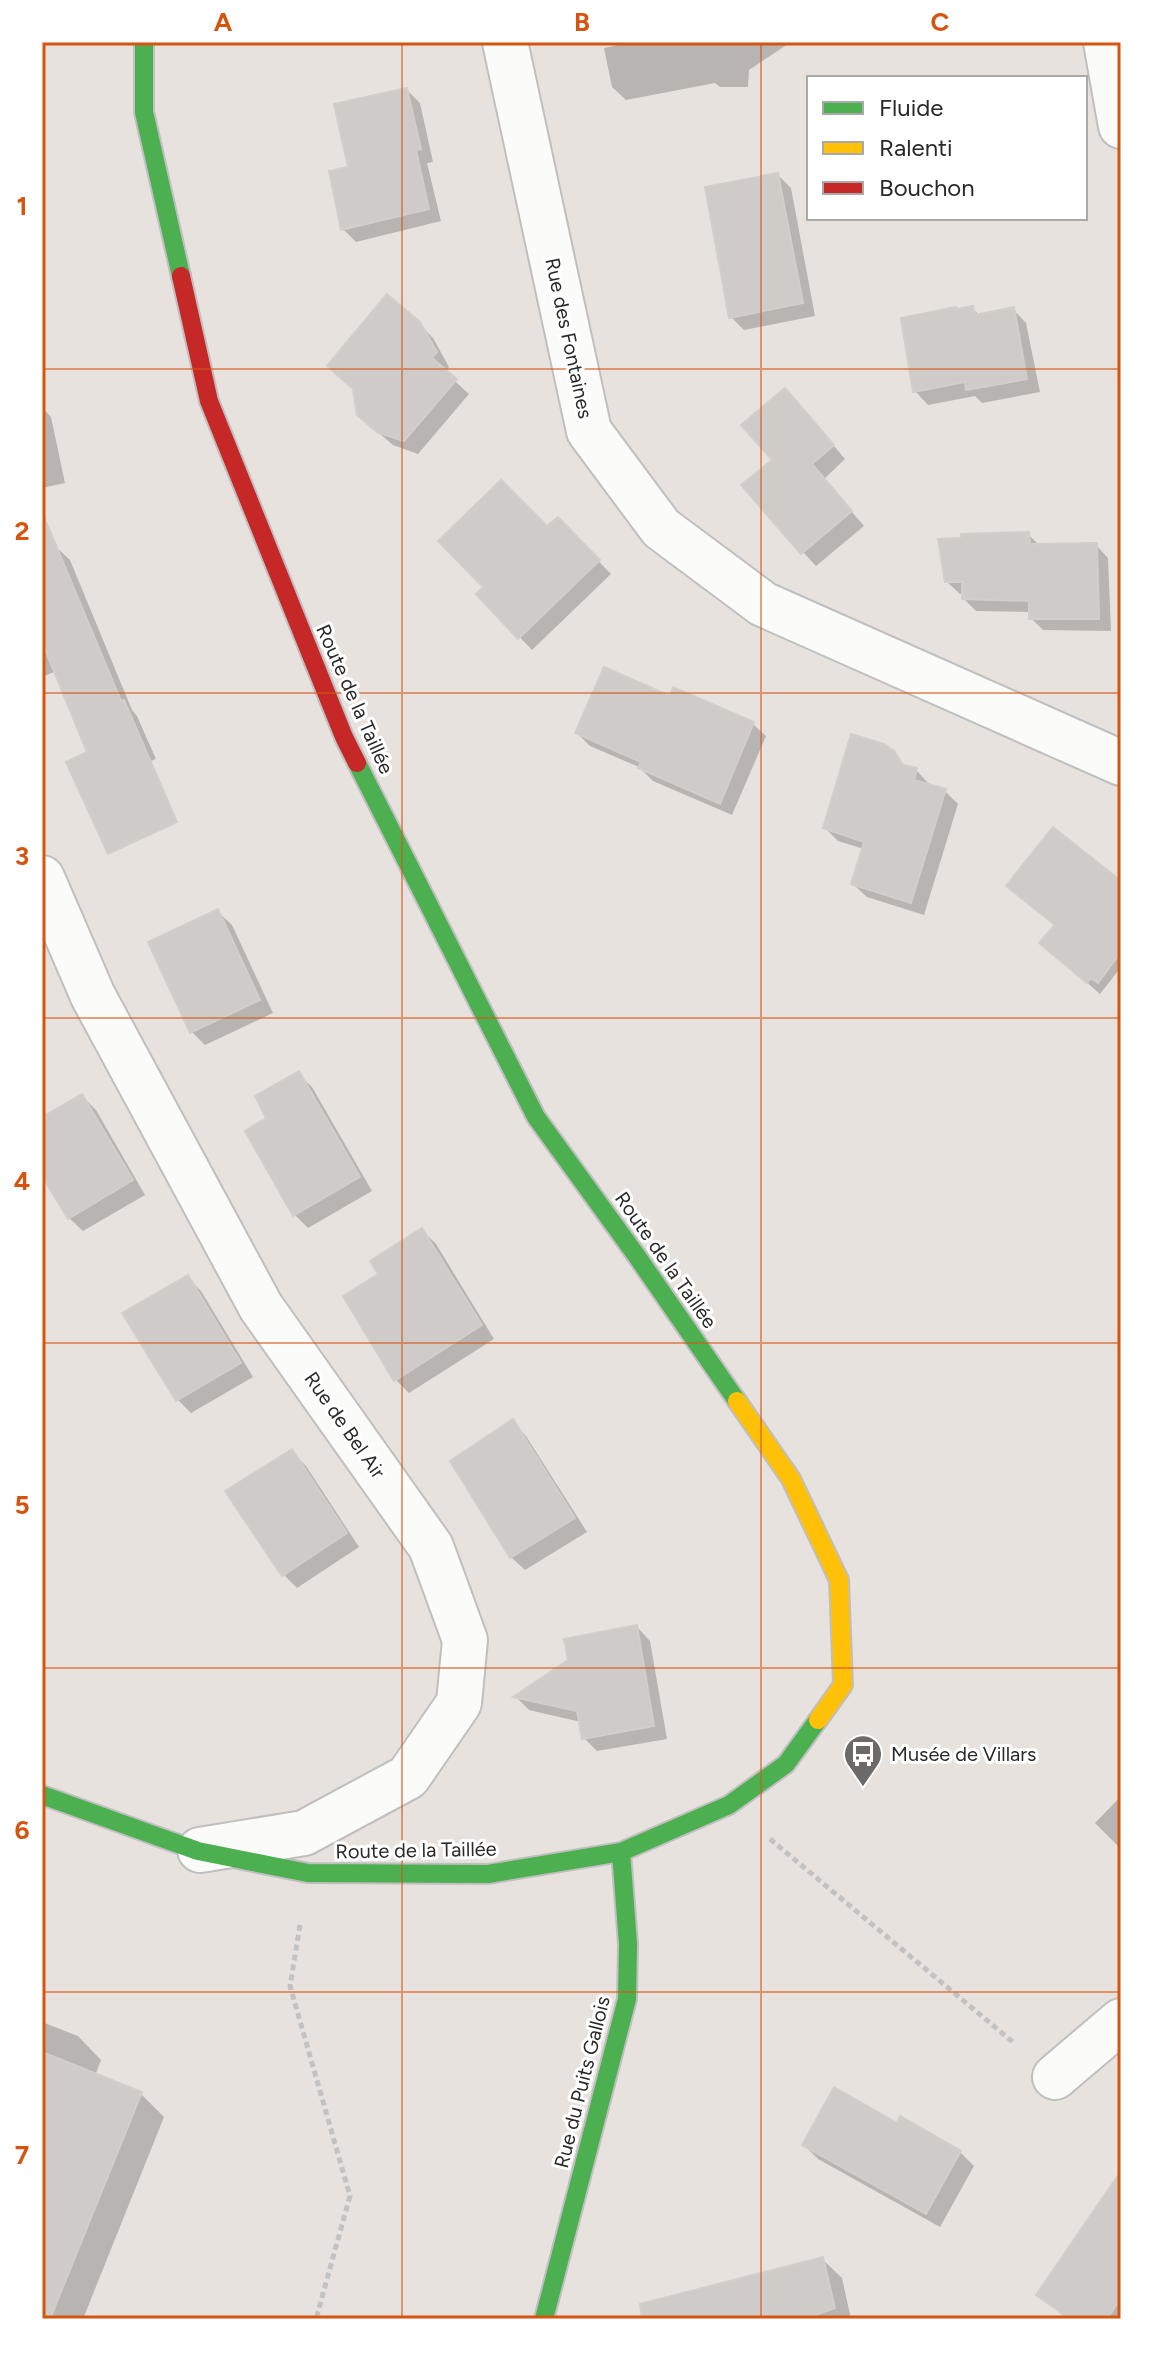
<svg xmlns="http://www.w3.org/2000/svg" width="1163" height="2361" viewBox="0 0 1163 2361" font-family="Figtree,sans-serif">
  <rect width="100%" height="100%" fill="#e7e2de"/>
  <path fill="#0003" d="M 633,42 L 791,42 L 749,70 L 748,87 L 720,87 L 715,83 L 626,100 L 612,87 L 604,48 Z
    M 407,90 L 420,103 L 433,162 L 427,163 L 441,221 L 356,242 L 343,229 L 350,169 Z
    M 778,175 L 791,188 L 815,316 L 744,330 L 731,317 Z
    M 972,308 L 980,316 L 1013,309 L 1026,323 L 1040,392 L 982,403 L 975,396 L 928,405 L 915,391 L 957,311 Z
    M 418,323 L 433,338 L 449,367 L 445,372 L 469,394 L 418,454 L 393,445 L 373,428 L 355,390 Z
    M 798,404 L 845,459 L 824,479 L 864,526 L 816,566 L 803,552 L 774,460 Z
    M 42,407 L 51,417 L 65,483 L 42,488 Z
    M 558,519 L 611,574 L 532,650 L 479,594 Z
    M 1028,534 L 1040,546 L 1096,545 L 1108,558 L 1111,631 L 1043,630 L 1031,618 L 1031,612 L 976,611 L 964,599 L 964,594 L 960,594 L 947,582 Z
    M 56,547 L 70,560 L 132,710 L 137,716 L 156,759 L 108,779 L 56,671 L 42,677 L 42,553 Z
    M 671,699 L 753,724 L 766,736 L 732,815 L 653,781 L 639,767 L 590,746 L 577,733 Z
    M 892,753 L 907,768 L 916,770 L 929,784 L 929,786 L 945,791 L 958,804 L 924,915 L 867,897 L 853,884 L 864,849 L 838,841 L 825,828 Z
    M 1121,884 L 1121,967 L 1100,994 L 1042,943 L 1056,926 L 1009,886 Z
    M 218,912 L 232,925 L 273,1013 L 205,1045 L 192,1032 Z
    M 298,1074 L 312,1087 L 372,1191 L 308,1228 L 295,1215 L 269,1118 Z
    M 82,1096 L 96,1110 L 145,1195 L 83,1231 L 69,1218 L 42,1172 L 42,1119 Z
    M 422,1230 L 436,1244 L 494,1339 L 409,1393 L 396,1380 L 381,1275 Z
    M 188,1278 L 201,1291 L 253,1377 L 191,1413 L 178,1400 Z
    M 513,1422 L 526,1436 L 587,1532 L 525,1570 L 511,1557 Z
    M 292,1452 L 306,1466 L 359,1547 L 297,1588 L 283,1574 Z
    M 637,1627 L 650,1641 L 667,1739 L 597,1751 L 584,1738 L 581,1722 L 529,1710 L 516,1697 Z
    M 1121,1796 L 1121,1849 L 1095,1823 Z
    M 42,2022 L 78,2036 L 101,2060 L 95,2076 L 141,2094 L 164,2117 L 83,2319 L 42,2319 Z
    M 898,2126 L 960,2152 L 974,2166 L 940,2227 L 818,2159 L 804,2145 Z
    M 1121,2206 L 1121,2319 L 1067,2319 L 1039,2295 Z
    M 822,2259 L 842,2278 L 851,2319 L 708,2319 Z"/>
  <path fill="#cecbc8" stroke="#d2ceca" stroke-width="2" d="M 407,88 L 421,149 L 416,150 L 429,209 L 341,230 L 329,171 L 348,167 L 334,104 Z
    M 778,173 L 803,303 L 729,318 L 705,187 Z
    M 387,294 L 420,322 L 437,352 L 432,358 L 457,379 L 404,441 L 377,432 L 357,415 L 353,389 L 327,366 Z
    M 973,306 L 975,315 L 1014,307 L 1027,379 L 966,390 L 965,382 L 913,392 L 901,318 L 956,307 L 957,309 Z
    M 785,388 L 834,445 L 812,464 L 852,511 L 801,554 L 741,485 L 772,460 L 741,425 Z
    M 501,480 L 547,526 L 558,517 L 600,560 L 518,639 L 476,594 L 483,587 L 438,541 Z
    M 42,512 L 121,701 L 124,700 L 177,822 L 108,854 L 66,762 L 87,752 L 42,642 Z
    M 1029,532 L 1030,544 L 1097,543 L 1099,619 L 1029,619 L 1029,601 L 962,599 L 962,582 L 945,582 L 938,539 L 961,538 L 961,534 Z
    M 604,667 L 670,696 L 673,687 L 754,722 L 720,804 L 638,768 L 641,762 L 575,733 Z
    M 851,734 L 884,744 L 894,751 L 903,765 L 917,768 L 914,780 L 946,789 L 911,903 L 851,884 L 864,842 L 823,828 Z
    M 1053,827 L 1121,881 L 1121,952 L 1098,983 L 1091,978 L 1087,983 L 1039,943 L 1055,925 L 1006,886 Z
    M 218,909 L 260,1000 L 190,1033 L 148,942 Z
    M 299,1071 L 360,1177 L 293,1216 L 245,1131 L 266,1118 L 255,1096 Z
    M 82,1094 L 133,1180 L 68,1219 L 42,1176 L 42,1117 Z
    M 422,1228 L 482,1325 L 394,1381 L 343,1296 L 378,1274 L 370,1261 Z
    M 188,1275 L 241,1363 L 176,1401 L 122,1313 Z
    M 513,1419 L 575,1518 L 510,1558 L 450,1461 Z
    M 292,1449 L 347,1533 L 282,1576 L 225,1491 Z
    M 637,1625 L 654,1726 L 582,1739 L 577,1711 L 513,1697 L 568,1660 L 564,1639 Z
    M 42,2052 L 142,2092 L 50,2319 L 42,2319 Z
    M 834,2087 L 897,2123 L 900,2116 L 961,2151 L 926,2214 L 802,2145 Z
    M 1121,2171 L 1121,2298 L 1107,2319 L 1070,2319 L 1036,2295 Z
    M 823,2257 L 835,2308 L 803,2319 L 642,2319 L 640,2304 Z"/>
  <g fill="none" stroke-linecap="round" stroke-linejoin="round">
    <g stroke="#c0bfc0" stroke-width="48">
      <path id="street" d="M 505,42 L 589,431 L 661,528 L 763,604 L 1121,763
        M 1106,42 L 1121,126
        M 42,878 L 93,996 L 261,1307 L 431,1547 L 465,1640 L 459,1703 L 408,1777 L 304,1833 L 200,1850
        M 1055,2077 L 1121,2021"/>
    </g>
    <g stroke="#c0bfc0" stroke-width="22">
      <path id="fast" d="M 144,42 L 144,112 L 181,276
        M 357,763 L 536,1117 L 636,1255 L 737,1401
        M 42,1795 L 198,1851 L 308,1873 L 488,1874 L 621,1852 L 729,1805 L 786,1764 L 818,1720
        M 544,2319 L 627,1999 L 628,1944 L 621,1852"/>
    </g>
    <g stroke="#c0bfc0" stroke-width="22">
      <path id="slow" d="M 737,1401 L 791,1479 L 839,1580 L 843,1685 L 818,1720"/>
    </g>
    <g stroke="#c0bfc0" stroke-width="22">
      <path id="jam" d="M 181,276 L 209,401 L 344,737 L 357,763"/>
    </g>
    <path stroke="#c3c2c2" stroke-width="5" stroke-dasharray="6 4" stroke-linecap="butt" d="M 770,1839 L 1014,2043
      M 300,1925 L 290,1986 L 350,2196 L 316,2319"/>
    <use href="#street" stroke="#fbfbfa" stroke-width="44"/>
    <use href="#fast" stroke="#4caf50" stroke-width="18"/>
    <use href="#slow" stroke="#ffc107" stroke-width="18"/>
    <use href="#jam" stroke="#c62828" stroke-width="18"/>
  </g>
  <path fill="none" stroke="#d5540f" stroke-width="2" stroke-opacity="0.55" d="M 402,42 L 402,2319M 761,42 L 761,2319M 42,369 L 1121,369M 42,693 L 1121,693M 42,1018 L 1121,1018M 42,1343 L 1121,1343M 42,1668 L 1121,1668M 42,1992 L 1121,1992"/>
  <defs>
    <g id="bus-pin" transform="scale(2)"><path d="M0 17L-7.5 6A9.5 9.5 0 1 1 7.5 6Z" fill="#6c6a68" stroke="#fff"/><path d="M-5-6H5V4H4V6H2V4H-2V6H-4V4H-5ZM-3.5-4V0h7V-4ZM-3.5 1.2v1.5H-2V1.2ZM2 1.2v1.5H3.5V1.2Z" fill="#fff"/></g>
  </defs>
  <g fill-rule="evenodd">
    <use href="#bus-pin" x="863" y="1754"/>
  </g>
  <g text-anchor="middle" stroke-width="6" stroke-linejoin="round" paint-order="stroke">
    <g font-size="20" fill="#292929" stroke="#fff">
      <text transform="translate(569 338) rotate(78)" y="7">Rue des Fontaines</text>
      <text transform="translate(355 699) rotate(66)" y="7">Route de la Taillée</text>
      <text transform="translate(666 1260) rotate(55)" y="7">Route de la Taillée</text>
      <text transform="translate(345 1425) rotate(55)" y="7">Rue de Bel Air</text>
      <text transform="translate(416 1850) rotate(-1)" y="7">Route de la Taillée</text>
      <text transform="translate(582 2082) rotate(-76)" y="7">Rue du Puits Gallois</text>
    </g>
    <g font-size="20" fill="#292929" stroke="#fff" text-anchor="start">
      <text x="891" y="1761">Musée de Villars</text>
    </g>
  </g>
  <rect width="1163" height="2361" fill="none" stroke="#ffffff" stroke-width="88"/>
  <rect x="807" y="76" width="280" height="144" fill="#ffffff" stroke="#a9a9a9" stroke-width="2"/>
  <rect x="823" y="102" width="40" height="12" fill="#4caf50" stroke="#a9a9a9" stroke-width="2"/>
  <text x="879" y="116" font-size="24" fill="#292929">Fluide</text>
  <rect x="823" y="142" width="40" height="12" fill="#ffc107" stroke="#a9a9a9" stroke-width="2"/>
  <text x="879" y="156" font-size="24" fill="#292929">Ralenti</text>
  <rect x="823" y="182" width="40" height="12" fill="#c62828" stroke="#a9a9a9" stroke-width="2"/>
  <text x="879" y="196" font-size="24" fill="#292929">Bouchon</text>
  <rect x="44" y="44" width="1075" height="2273" fill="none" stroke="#d5540f" stroke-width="3"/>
  <g font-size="26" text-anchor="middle" font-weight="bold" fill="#d5540f">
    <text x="223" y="31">A</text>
    <text x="582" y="31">B</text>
    <text x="940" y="31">C</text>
    <text x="22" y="215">1</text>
    <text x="22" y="540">2</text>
    <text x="22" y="865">3</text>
    <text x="22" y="1190">4</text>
    <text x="22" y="1514">5</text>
    <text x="22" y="1839">6</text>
    <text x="22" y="2164">7</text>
  </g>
</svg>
